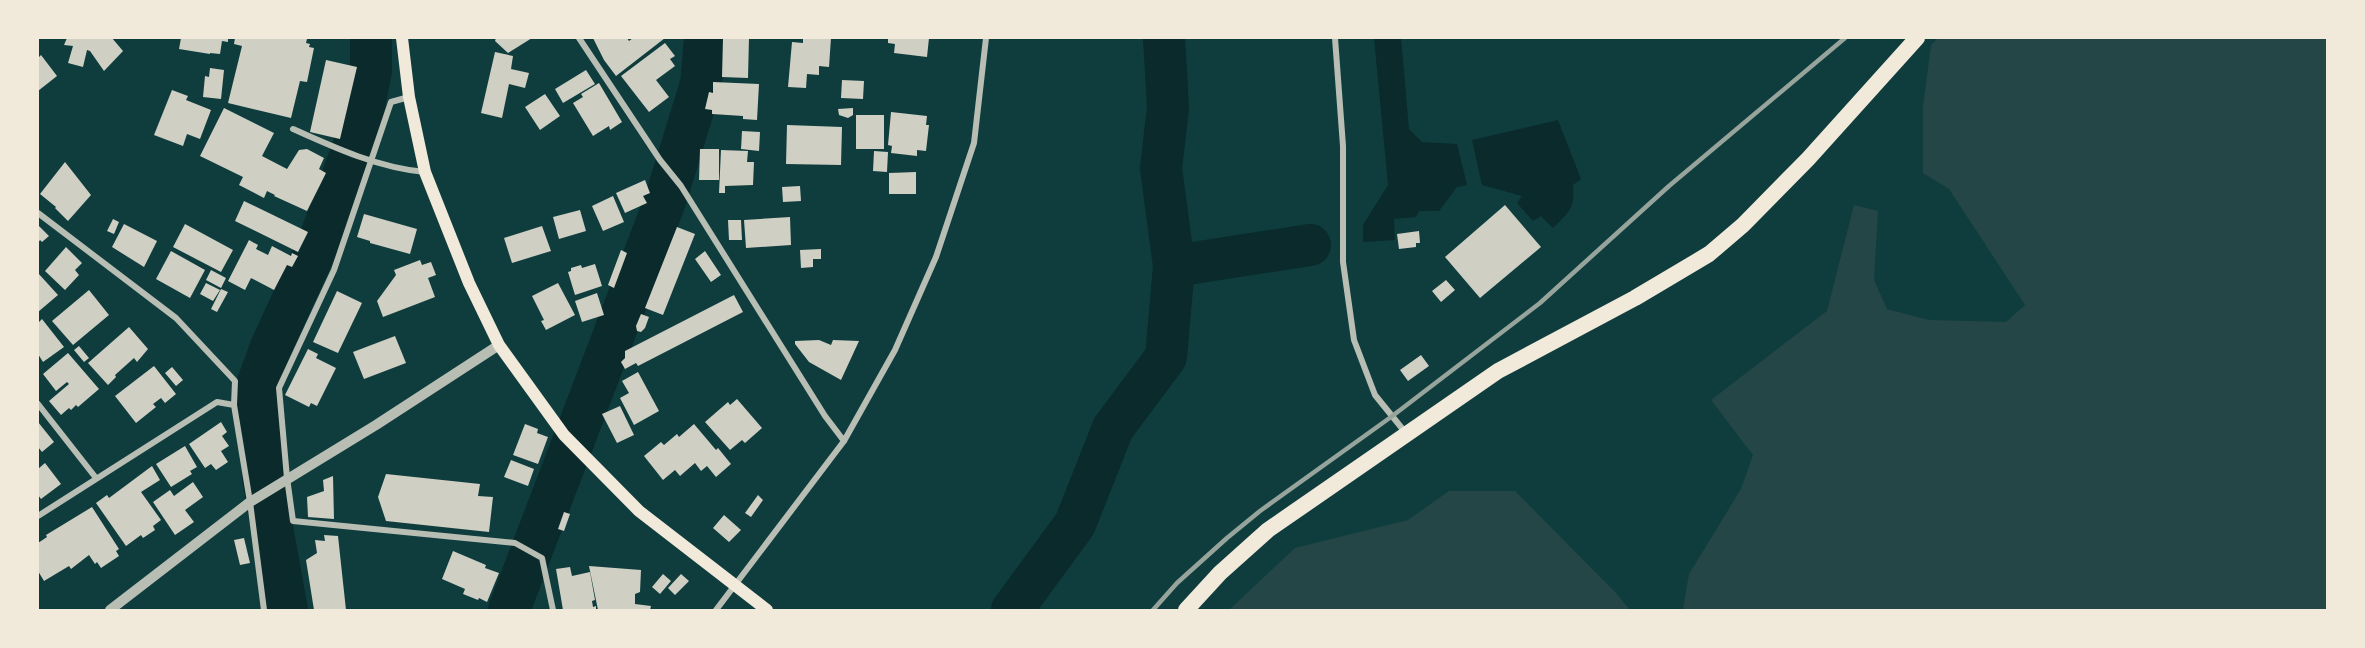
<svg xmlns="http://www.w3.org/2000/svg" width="2365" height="648" viewBox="0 0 2365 648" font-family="'IBM Plex Sans',sans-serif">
  <rect width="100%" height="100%" fill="#0f3d3e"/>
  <path fill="#244646" d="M 1938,38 L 2327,38 L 2327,610 L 1683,610 L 1689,574 L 1741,489 L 1753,455 L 1711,400 L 1827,311 L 1854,205 L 1878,211 L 1874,280 L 1887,309 L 1929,320 L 2006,322 L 2025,305 L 1949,189 L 1923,173 L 1923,107 L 1931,45 Z
    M 1449,491 L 1515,491 L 1615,592 L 1630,610 L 1229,610 L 1295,548 L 1408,520 Z"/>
  <path fill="#0a2a2b" d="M 1374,38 L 1401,38 L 1409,129 L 1422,142 L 1457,144 L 1467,185 L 1457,187 L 1439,211 L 1419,211 L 1416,217 L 1394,219 L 1395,240 L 1363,242 L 1363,225 L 1388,185 Z
    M 1558,120 L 1581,179 L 1573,185 C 1575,209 1569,212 1553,228 L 1541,216 L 1533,221 L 1517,203 L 1522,196 L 1482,185 L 1472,140 Z"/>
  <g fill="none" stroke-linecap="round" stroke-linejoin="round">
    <path stroke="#0a2a2b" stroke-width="42" d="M 1174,266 L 1310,245
      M 287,610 L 263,478 L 257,385 L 271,347 L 317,247 L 359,131 L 371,71 L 371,38
      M 509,610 L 665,201 L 701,84 L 705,38
      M 1012,610 L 1075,524 L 1113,428 L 1166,357 L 1174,266 L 1161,168 L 1168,108 L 1164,38"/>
  </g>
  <path fill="#cfcfc3" d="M 67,38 L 112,38 L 123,51 L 104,71 L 90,51 L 87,50 L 83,67 L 68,63 L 73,46 L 64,45 Z
    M 181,38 L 228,38 L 228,42 L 222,41 L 220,54 L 210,53 L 210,54 L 179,49 Z
    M 235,38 L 304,38 L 307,39 L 306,43 L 310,44 L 309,47 L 314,48 L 307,82 L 300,81 L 291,118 L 228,103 L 242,46 L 234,44 Z
    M 496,38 L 532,38 L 508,53 L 495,41 Z
    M 593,38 L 627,38 L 629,41 L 633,38 L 665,38 L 616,76 L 604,60 Z
    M 723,38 L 749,38 L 748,78 L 722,77 Z
    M 803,38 L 831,38 L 829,67 L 819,66 L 819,75 L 807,74 L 806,88 L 788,87 L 792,42 L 803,43 Z
    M 888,38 L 929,38 L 927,57 L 894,53 L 895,44 L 888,43 Z
    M 665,43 L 675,56 L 670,59 L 675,66 L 656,80 L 669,97 L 649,112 L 621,76 Z
    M 495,52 L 513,56 L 511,69 L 529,73 L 525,88 L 509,84 L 502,118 L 481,113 Z
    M 41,55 L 57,76 L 38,91 L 38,58 Z
    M 326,60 L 357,67 L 340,139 L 310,132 Z
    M 210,68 L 224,70 L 221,99 L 203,97 L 205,76 L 209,77 Z
    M 586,70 L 595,84 L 563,103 L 555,89 Z
    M 842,80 L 864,81 L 863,99 L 841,98 Z
    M 713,82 L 759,84 L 757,120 L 743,119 L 743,116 L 712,114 L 712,110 L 705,109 L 709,92 L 713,93 Z
    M 599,83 L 622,122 L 610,130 L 609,126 L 593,136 L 573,103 L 583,97 L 581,94 Z
    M 172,90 L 188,96 L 186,100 L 211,110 L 200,139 L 187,134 L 183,146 L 154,135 Z
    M 545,94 L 560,116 L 540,130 L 525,107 Z
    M 224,108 L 274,133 L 262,156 L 287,169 L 299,150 L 307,149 L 324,158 L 319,169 L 326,173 L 307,211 L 274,196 L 275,195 L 267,191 L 264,198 L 239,185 L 243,177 L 200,156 Z
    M 853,108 L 853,115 L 848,118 L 839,115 L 838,109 Z
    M 891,112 L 927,116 L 926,125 L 929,125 L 926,151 L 917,150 L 917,156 L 891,153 L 892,146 L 888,145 Z
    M 856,115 L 884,115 L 884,149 L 856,149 Z
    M 787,125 L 842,127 L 841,165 L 786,164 Z
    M 742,131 L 760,132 L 759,151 L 741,149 Z
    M 700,149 L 719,149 L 719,180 L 699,180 Z
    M 721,150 L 748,151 L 747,162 L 754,162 L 753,185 L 725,186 L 725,193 L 719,193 Z
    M 874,151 L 888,152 L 887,172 L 873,171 Z
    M 65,162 L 91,195 L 68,221 L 55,208 L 56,207 L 40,194 Z
    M 916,172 L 916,194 L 889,194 L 889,173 Z
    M 645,180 L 650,193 L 643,196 L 647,203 L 625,213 L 616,193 Z
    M 800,186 L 801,201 L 783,202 L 782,187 Z
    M 613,196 L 624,222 L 603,231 L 592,206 Z
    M 244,201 L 308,232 L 298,252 L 235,221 Z
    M 1505,205 L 1541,247 L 1480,298 L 1445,257 Z
    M 580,210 L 586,231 L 559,239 L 553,217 Z
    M 364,214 L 417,229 L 410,254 L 370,243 L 370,241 L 357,237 Z
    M 790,217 L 791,245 L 746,248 L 744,220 Z
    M 113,219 L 119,222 L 114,234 L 107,231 Z
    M 728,220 L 741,220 L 742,240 L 729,240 Z
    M 124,224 L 157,241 L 144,267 L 112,247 Z
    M 185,224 L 233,250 L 221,272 L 173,247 Z
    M 38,225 L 49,236 L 42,242 L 40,240 L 38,243 Z
    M 542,226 L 551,251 L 512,263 L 504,238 Z
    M 677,227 L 695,234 L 663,315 L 645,308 Z
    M 1419,231 L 1420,243 L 1416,243 L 1416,247 L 1399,249 L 1397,234 Z
    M 249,240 L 258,245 L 256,249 L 268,255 L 272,246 L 291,256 L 292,253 L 298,256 L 292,267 L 287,265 L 274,290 L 251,278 L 245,290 L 228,281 Z
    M 66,247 L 82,263 L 75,270 L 79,275 L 65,290 L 45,271 Z
    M 821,249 L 821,259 L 813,259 L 813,267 L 801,268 L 800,250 Z
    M 621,250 L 627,253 L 614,288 L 608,285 Z
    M 171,251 L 205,270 L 190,298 L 156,279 Z
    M 705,251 L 721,275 L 711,282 L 695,259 Z
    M 420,260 L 422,265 L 431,262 L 436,275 L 428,278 L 435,297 L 383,317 L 377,301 L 396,275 L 394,270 Z
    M 595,264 L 602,286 L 575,295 L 568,272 L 571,271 L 571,268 L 581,265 L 582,268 Z
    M 211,270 L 226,278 L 221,288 L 206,280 Z
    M 38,273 L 58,295 L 38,312 Z
    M 1446,280 L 1455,290 L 1441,302 L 1432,291 Z
    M 206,283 L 220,290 L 213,301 L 200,294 Z
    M 558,283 L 575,315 L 546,330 L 541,321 L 544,320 L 532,296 Z
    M 221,289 L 228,292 L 217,312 L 211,309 Z
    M 89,290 L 109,315 L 73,345 L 52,321 Z
    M 337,291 L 362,303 L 338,353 L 313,342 Z
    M 597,293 L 604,315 L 582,322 L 575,301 Z
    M 734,295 L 743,312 L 638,366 L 636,363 L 625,369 L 621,362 L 625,358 L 625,351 Z
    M 641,314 L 649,317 L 645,328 L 641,332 L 637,331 L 636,326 Z
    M 42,319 L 64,347 L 43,362 L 38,354 L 38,323 Z
    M 129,327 L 148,349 L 137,362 L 134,358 L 115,375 L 116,377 L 108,385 L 88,363 Z
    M 395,336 L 406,363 L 364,379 L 353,352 Z
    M 819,340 L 831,345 L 833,340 L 859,341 L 841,380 L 809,362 L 795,344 L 795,341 Z
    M 79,346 L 89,358 L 84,362 L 74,350 Z
    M 308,349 L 318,354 L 316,358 L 336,368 L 317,406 L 311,403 L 309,407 L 285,395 Z
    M 68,353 L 99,389 L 78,407 L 76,405 L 71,410 L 69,408 L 61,415 L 49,401 L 69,384 L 67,382 L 56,391 L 43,374 Z
    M 1421,355 L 1429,366 L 1408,381 L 1400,370 Z
    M 154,366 L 176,394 L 165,403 L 161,398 L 153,404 L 156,407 L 136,423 L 115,396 Z
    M 172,367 L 183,380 L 176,386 L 165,373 Z
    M 638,372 L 659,411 L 634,425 L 620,398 L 629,393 L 622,381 Z
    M 737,399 L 762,428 L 745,443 L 742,440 L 730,450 L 705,422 L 728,402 L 730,405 Z
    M 620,406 L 634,435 L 617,443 L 602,414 Z
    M 38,422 L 54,442 L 42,452 L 38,447 Z
    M 221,422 L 227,432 L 222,436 L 229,446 L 221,451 L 228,462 L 216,470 L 211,464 L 205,468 L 189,444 Z
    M 525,424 L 538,429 L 537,433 L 548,437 L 538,464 L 513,455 Z
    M 694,424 L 716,450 L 718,448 L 731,464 L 716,477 L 707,466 L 701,471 L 695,463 L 680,476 L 675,470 L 663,480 L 644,456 L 661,442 L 664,445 L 677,434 L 679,437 Z
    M 185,446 L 197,467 L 190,471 L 192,474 L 171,487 L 156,464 Z
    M 511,460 L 534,469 L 528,486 L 504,477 Z
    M 45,463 L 61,484 L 41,499 L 38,495 L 38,469 Z
    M 152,466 L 160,480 L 141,492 L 161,520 L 153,526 L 155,530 L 143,538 L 141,535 L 126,546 L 96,503 L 107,495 L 109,498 Z
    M 386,474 L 480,484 L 478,496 L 493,497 L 489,532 L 386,521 L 378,497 Z
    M 333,476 L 334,519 L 308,517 L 307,497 L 324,491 L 323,480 Z
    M 193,482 L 203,497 L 185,510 L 194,522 L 175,535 L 153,502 L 170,490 L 174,496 Z
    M 758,495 L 763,500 L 751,517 L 745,513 Z
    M 92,507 L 119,549 L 116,551 L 119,556 L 101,568 L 97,562 L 95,564 L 89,555 L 71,569 L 69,566 L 44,581 L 38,571 L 38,543 L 47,537 L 46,535 Z
    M 564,512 L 570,514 L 564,531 L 558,529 Z
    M 724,515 L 741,530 L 729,542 L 713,528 Z
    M 324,535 L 338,536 L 346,610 L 314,610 L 306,560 L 317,553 L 315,540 L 325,541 Z
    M 244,538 L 250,563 L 240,565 L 234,540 Z
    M 453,551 L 486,565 L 485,568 L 499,573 L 487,602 L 479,598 L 478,600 L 463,594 L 465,589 L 442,579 Z
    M 589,566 L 641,570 L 640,592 L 635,594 L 635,604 L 651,606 L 650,610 L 598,610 Z
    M 570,567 L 572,576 L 590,572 L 595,600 L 592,601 L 593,607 L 596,606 L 596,610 L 563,610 L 556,569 Z
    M 663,574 L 671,581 L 660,594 L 652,587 Z
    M 681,574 L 689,581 L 675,595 L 668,588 Z"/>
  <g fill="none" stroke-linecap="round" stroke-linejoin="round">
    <path stroke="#b8beb3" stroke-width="6" d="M 579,38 L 660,160 L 681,186 L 825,416 L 844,441
      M 1335,38 L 1343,146 L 1343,262 L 1354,340 L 1375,395 L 1405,432
      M 409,97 L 391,102 L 334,270 L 279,388 L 287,478 L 293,521 L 515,543 L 542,558 L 553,610
      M 293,129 C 335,148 379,168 425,172
      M 38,213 L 176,318 L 235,381 L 234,405
      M 38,404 L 96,478
      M 38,516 L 217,402 L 234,405 L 250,502 L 264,610
      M 716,610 L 844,441 L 895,350 L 936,257 L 974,143 L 986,38"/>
    <path stroke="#b8beb3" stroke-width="10" d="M 110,610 L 250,502 L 376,425 L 499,345"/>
    <path stroke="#f1e9da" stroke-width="12" d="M 402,38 L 409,97 L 425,172 L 469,283 L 499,345 L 564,435 L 639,511 L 767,610"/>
    <path stroke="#f1e9da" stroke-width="16" d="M 1186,610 L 1220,573 L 1268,530 L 1498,371 L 1635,298 L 1709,254 L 1743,225 L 1808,159 L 1917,38"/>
    <path stroke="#97a49c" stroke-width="4.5" d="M 1153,610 L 1177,583 L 1227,538 L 1260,511 L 1391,417 L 1540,303 L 1669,186 L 1845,38"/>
  </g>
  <rect width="2365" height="648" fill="none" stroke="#f1e9da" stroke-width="78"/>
</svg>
